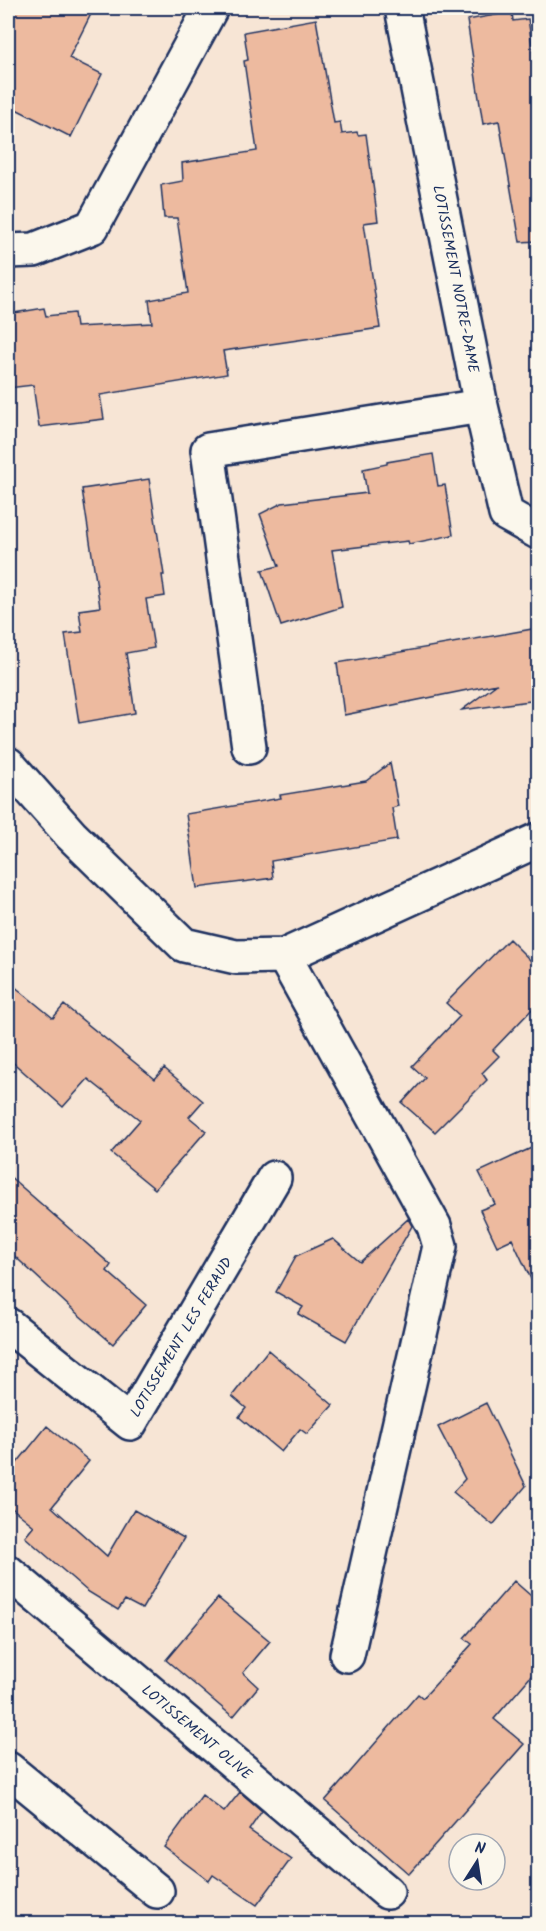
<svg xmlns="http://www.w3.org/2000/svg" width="546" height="1931" viewBox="0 0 546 1931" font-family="Kalam,sans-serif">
  <rect width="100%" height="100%" fill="#f7e5d5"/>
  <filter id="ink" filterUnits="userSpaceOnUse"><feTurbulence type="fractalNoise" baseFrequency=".0167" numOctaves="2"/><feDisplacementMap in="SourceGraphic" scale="12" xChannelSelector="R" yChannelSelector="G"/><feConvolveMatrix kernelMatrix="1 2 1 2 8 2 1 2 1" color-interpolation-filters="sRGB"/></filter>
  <g filter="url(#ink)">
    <path fill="#edba9f" stroke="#1b2f5e" stroke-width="1.5" d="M 8,8 L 94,8 L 69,58 L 102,74 L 71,137 L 8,105 Z
      M 512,12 L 513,21 L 528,19 L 534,58 L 538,57 L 538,241 L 520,242 L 499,121 L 483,124 L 467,20 Z
      M 316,19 L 334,123 L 340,122 L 342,134 L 357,132 L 358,135 L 366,134 L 378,221 L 364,223 L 380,328 L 223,351 L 227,374 L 100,395 L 104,419 L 39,427 L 33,385 L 8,388 L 8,314 L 44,308 L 46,316 L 74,313 L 76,327 L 152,323 L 149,300 L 188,293 L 177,218 L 164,218 L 161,185 L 183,181 L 182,163 L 257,151 L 244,61 L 248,60 L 244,32 Z
      M 433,454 L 438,486 L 445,485 L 453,535 L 409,544 L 408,541 L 332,550 L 342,607 L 281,626 L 262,570 L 279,566 L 260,514 L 282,503 L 367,493 L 363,469 L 387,464 L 387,462 Z
      M 149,479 L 164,575 L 162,575 L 165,596 L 146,599 L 154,648 L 126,653 L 135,713 L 79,723 L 65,634 L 82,632 L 79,610 L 100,607 L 82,489 Z
      M 538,628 L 538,700 L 462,710 L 497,684 L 344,715 L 337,663 Z
      M 390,763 L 398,806 L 392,808 L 397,840 L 271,861 L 273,878 L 197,888 L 186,814 L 281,798 L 280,795 L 366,781 Z
      M 509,939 L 538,968 L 538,1003 L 493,1050 L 499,1056 L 482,1073 L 487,1080 L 435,1132 L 402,1103 L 425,1078 L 412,1066 L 460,1016 L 446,1003 Z
      M 8,981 L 53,1018 L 64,1005 L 155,1079 L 164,1068 L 203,1101 L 189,1117 L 206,1131 L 155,1189 L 111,1153 L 140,1120 L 88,1079 L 63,1107 L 8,1058 Z
      M 538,1145 L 538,1294 L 512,1239 L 497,1246 L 480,1210 L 495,1204 L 479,1172 Z
      M 8,1175 L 111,1265 L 107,1271 L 146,1305 L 113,1344 L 73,1310 L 8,1250 Z
      M 408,1219 L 412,1226 L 346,1341 L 298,1314 L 303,1307 L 276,1292 L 296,1256 L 333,1239 L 360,1262 Z
      M 268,1350 L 333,1405 L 307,1434 L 300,1429 L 281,1452 L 239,1417 L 246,1408 L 232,1396 Z
      M 486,1403 L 526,1486 L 493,1525 L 453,1492 L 465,1479 L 438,1427 Z
      M 47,1426 L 89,1461 L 52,1507 L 107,1556 L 134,1510 L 184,1538 L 142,1609 L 125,1600 L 118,1610 L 87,1591 L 25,1537 L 34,1526 L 8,1505 L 8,1474 Z
      M 514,1581 L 538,1602 L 538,1668 L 494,1719 L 524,1744 L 409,1874 L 325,1801 L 418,1694 L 423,1698 L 472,1644 L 464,1638 Z
      M 218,1598 L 270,1641 L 243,1673 L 258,1687 L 233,1717 L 166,1660 Z
      M 240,1792 L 262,1811 L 249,1830 L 291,1859 L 257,1905 L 213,1875 L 209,1881 L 164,1847 L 202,1795 L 224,1812 Z"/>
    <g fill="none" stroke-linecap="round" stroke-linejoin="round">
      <g stroke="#1b2f5e" stroke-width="38">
        <path id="minor" d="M 402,8 L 481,406 L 506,514 L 538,532
          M 8,251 L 34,250 L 92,227 L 211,8
          M 249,747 L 208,450 L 481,406
          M 8,764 L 71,835 L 184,945 L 236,957 L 284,956 L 538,840
          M 284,956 L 434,1226 L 440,1246 L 347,1655
          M 8,1325 L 130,1423 L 274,1178
          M 8,1572 L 387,1892
          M 8,1769 L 157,1891"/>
      </g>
      <use href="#minor" stroke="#fbf7ec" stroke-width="33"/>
    </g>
  </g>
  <g text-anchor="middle" stroke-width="4.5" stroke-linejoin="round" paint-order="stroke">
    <g font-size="15" fill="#1b2f5e" stroke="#fbf7ec">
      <text transform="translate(456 279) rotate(79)" y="5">LOTISSEMENT NOTRE-DAME</text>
      <text transform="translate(181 1337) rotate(-59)" y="5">LOTISSEMENT LES FERAUD</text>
      <text transform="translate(197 1732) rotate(40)" y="5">LOTISSEMENT OLIVE</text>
    </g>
  </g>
  <rect width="546" height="1931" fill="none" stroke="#fbf7ec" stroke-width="30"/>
  <rect x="15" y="15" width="516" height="1901" fill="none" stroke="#1b2f5e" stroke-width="2" filter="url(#ink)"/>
  <g transform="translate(477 1862) rotate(12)"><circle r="28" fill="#fbf7ec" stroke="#a1a7b3" stroke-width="1.5"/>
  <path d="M0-4.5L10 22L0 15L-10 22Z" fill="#1b2f5e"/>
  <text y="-9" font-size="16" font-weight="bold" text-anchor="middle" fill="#1b2f5e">N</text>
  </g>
</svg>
